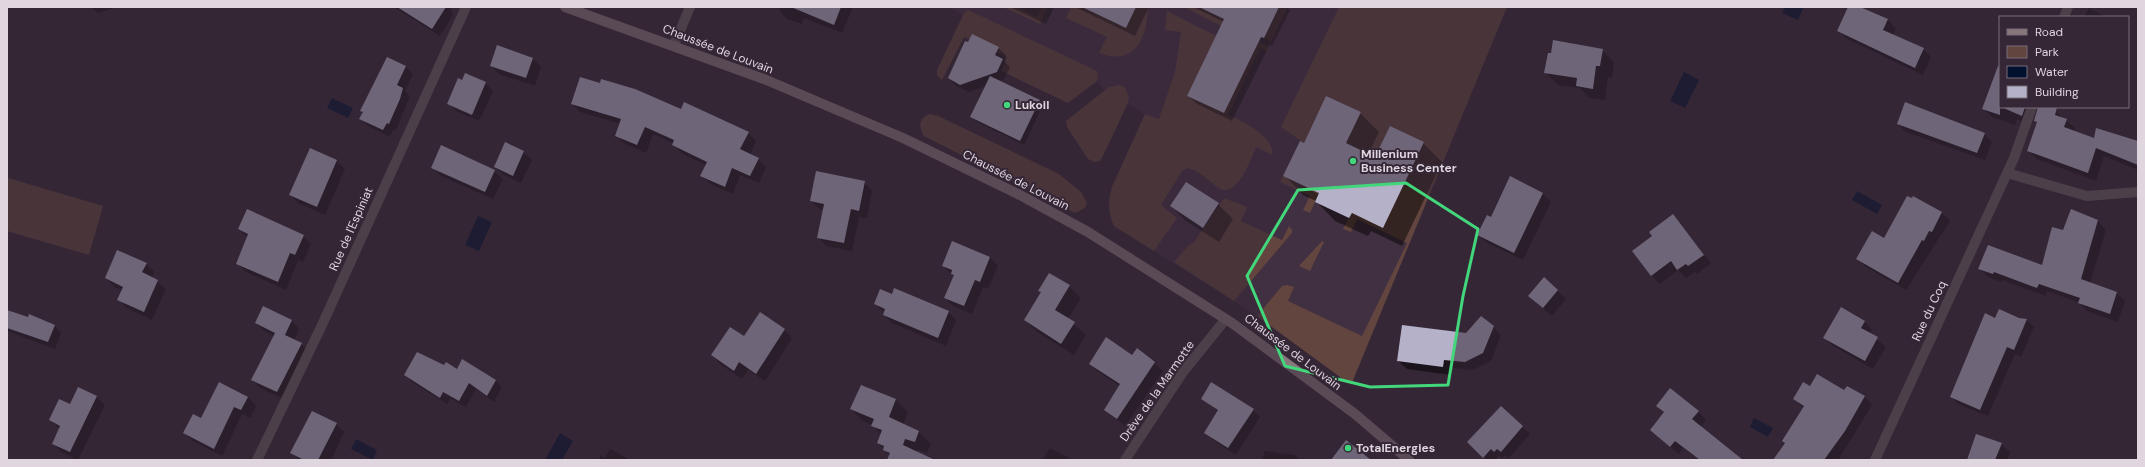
<svg xmlns="http://www.w3.org/2000/svg" width="2145" height="467" viewBox="0 0 2145 467" font-family="'DM Sans',sans-serif">
  <rect width="100%" height="100%" fill="#352736"/>
  <path fill="#412f42" d="M 948,7 L 1507,7 L 1351,385 L 1245,308 L 1114,226 L 1109,212 L 1109,199 L 1112,187 L 1145,114 L 1105,91 L 1097,81 Z"/>
  <path fill="#62453e" d="M 1003,7 L 1017,7 L 1037,17 L 1042,7 L 1048,7 L 1040,24 Z
    M 1071,7 L 1082,7 L 1126,28 L 1136,7 L 1148,7 C 1147,37 1136,67 1099,53 L 1107,37 L 1066,18 Z
    M 1184,7 L 1199,7 L 1224,19 L 1221,26 Z
    M 1279,7 L 1288,7 L 1271,42 L 1264,38 Z
    M 1339,7 L 1507,7 L 1351,385 L 1257,316 L 1282,286 L 1287,285 L 1294,287 L 1288,301 L 1362,336 L 1407,243 L 1357,219 L 1351,232 L 1343,229 L 1352,213 L 1383,227 L 1423,142 L 1390,126 L 1375,157 L 1346,143 L 1361,112 L 1326,96 L 1304,143 L 1281,127 Z
    M 968,10 L 1093,69 L 1097,71 L 1098,76 L 1097,81 L 1068,103 L 1001,71 L 1007,57 L 964,37 L 942,80 L 937,75 L 937,70 L 964,13 Z
    M 1167,11 L 1216,36 L 1187,96 L 1224,113 L 1257,41 L 1269,47 L 1267,51 L 1260,48 L 1228,115 C 1242,121 1275,136 1272,155 L 1256,147 C 1251,159 1237,201 1217,187 C 1208,180 1199,171 1188,168 L 1182,171 L 1161,205 L 1177,218 L 1154,251 L 1114,226 C 1108,213 1108,201 1112,187 L 1145,114 L 1159,119 L 1175,72 L 1181,32 L 1165,30 Z
    M 1119,85 L 1125,87 L 1129,98 L 1127,105 L 1103,156 L 1100,161 L 1094,162 L 1088,159 L 1067,127 L 1066,121 L 1109,87 Z
    M 930,114 L 938,116 L 1059,174 L 1081,192 L 1087,203 L 1085,208 L 1075,213 L 924,136 C 918,126 919,118 930,114 Z
    M 1283,176 L 1319,193 L 1310,213 L 1303,210 L 1310,196 L 1280,182 Z
    M 8,178 L 103,206 L 89,255 L 7,231 Z
    M 1224,198 L 1247,207 L 1241,221 L 1282,240 L 1289,226 L 1292,230 L 1292,233 L 1234,301 L 1174,262 L 1188,246 L 1194,242 Z
    M 1322,241 L 1324,242 L 1310,271 L 1299,266 Z"/>
  <path fill="#00112f" d="M 1785,7 L 1804,7 L 1798,20 L 1782,13 Z
    M 1684,72 L 1699,80 L 1685,108 L 1670,101 Z
    M 332,98 L 353,108 L 348,118 L 327,108 Z
    M 1857,191 L 1882,205 L 1877,214 L 1852,200 Z
    M 478,216 L 492,222 L 479,251 L 465,245 Z
    M 1754,418 L 1773,428 L 1768,437 L 1750,427 Z
    M 560,433 L 573,441 L 562,460 L 545,460 Z
    M 356,439 L 377,450 L 373,460 L 351,449 Z"/>
  <path fill="#0007" fill-rule="evenodd" d="M 91,7 L 114,7 L 114,8 L 98,13 Z
    M 394,7 L 450,7 L 453,15 L 440,36 Z
    M 780,7 L 853,7 L 842,33 L 804,18 L 802,24 L 787,19 L 779,10 Z
    M 1010,7 L 1054,7 L 1046,24 Z
    M 1075,7 L 1149,7 L 1135,36 Z
    M 1193,7 L 1286,7 L 1290,10 L 1272,46 L 1270,44 L 1232,121 L 1197,104 L 1188,96 L 1224,22 Z
    M 1849,7 L 1858,7 L 1888,20 L 1896,29 L 1893,35 L 1923,49 L 1931,57 L 1923,75 L 1847,39 L 1838,30 Z
    M 2089,8 L 2104,16 L 2105,17 L 2084,17 Z
    M 969,44 L 998,48 L 1006,55 L 1004,61 L 1010,67 L 1004,79 L 999,81 L 1039,101 L 1043,105 L 1024,145 L 975,121 L 971,117 L 986,86 L 969,92 L 956,86 L 949,78 Z
    M 497,46 L 533,59 L 541,67 L 535,86 L 499,74 L 491,66 Z
    M 1602,50 L 1614,62 L 1612,78 L 1608,77 L 1605,100 L 1589,98 L 1580,88 L 1558,85 L 1546,73 Z
    M 388,59 L 406,67 L 413,74 L 405,91 L 410,96 L 396,130 L 394,129 L 390,137 L 368,126 L 361,119 L 363,113 L 361,111 Z
    M 462,82 L 485,83 L 493,91 L 479,121 L 456,111 L 448,103 Z
    M 2000,91 L 2000,107 L 2034,107 L 2037,110 L 2034,113 L 2030,124 L 2017,119 L 2015,125 L 1992,117 L 1984,109 Z
    M 572,104 L 681,111 L 748,133 L 756,141 L 750,155 L 758,159 L 766,167 L 759,183 L 740,175 L 733,194 L 710,184 L 702,175 L 706,165 L 681,153 L 673,143 L 653,134 L 646,153 L 625,144 L 616,135 L 621,124 L 580,112 Z
    M 2039,107 L 2056,112 L 2075,128 L 2074,132 L 2095,139 L 2138,142 L 2138,170 L 2104,156 L 2096,181 L 2037,159 L 2028,151 L 2038,124 L 2035,121 Z
    M 1360,113 L 1379,132 L 1368,155 L 1376,158 L 1423,143 L 1442,162 L 1402,246 L 1371,231 L 1368,236 L 1335,221 L 1316,201 L 1303,195 L 1285,176 L 1304,145 ZM 1306,186 L 1324,194 L 1323,196 L 1306,188 Z
    M 1898,124 L 1984,134 L 1992,142 L 1985,160 L 1906,132 Z
    M 311,149 L 337,161 L 345,169 L 325,215 L 298,203 L 290,195 Z
    M 523,152 L 532,160 L 521,183 L 503,175 L 495,167 Z
    M 432,167 L 494,171 L 503,179 L 493,199 L 441,176 Z
    M 864,182 L 872,191 L 867,218 L 859,217 L 852,251 L 826,246 L 818,237 L 824,210 L 819,209 L 811,200 Z
    M 1186,183 L 1218,204 L 1233,219 L 1219,242 L 1186,221 L 1171,206 Z
    M 1543,194 L 1551,202 L 1523,260 L 1487,243 L 1478,235 L 1491,218 Z
    M 1913,198 L 1942,213 L 1950,221 L 1906,290 L 1866,267 L 1858,259 L 1885,240 Z
    M 2072,210 L 2098,221 L 2106,230 L 2090,283 L 2117,293 L 2125,301 L 2118,322 L 2087,311 L 2080,303 L 2047,291 L 2046,296 L 2002,280 L 2001,282 L 1988,277 L 1980,269 L 2042,266 L 2063,232 Z
    M 1673,215 L 1711,263 L 1697,274 L 1695,272 L 1686,278 L 1678,270 L 1660,284 L 1652,276 L 1654,236 Z
    M 239,229 L 303,236 L 311,244 L 303,262 L 298,260 L 286,290 L 246,272 L 238,264 L 248,238 Z
    M 990,257 L 998,266 L 988,289 L 983,287 L 972,314 L 953,306 L 945,298 L 954,276 L 943,266 Z
    M 146,264 L 154,272 L 152,278 L 166,289 L 152,320 L 127,308 L 119,300 L 123,291 L 114,287 L 106,278 Z
    M 1544,279 L 1566,299 L 1552,316 L 1529,296 Z
    M 1069,286 L 1081,298 L 1068,319 L 1086,335 L 1074,355 L 1037,332 L 1025,320 Z
    M 892,295 L 948,312 L 956,320 L 946,346 L 892,323 L 884,315 L 885,313 L 875,304 Z
    M 7,311 L 54,325 L 61,333 L 55,349 L 7,331 Z
    M 1996,319 L 2027,320 L 2034,327 L 2021,357 L 2015,354 L 1988,416 L 1958,404 L 1951,396 Z
    M 292,321 L 299,329 L 294,341 L 301,344 L 309,352 L 286,400 L 260,388 L 253,380 L 274,336 L 264,331 L 256,323 Z
    M 1864,321 L 1872,330 L 1870,334 L 1886,347 L 1873,369 L 1833,346 L 1824,338 Z
    M 1493,327 L 1501,335 L 1491,361 L 1473,370 L 1452,368 L 1451,375 L 1407,369 L 1398,361 L 1467,334 Z
    M 784,330 L 792,338 L 765,381 L 748,370 L 742,379 L 720,364 L 712,355 L 744,338 Z
    M 1132,357 L 1154,363 L 1163,371 L 1125,426 L 1105,410 L 1120,386 L 1098,372 L 1090,364 Z
    M 445,367 L 495,380 L 502,387 L 494,402 L 476,389 L 466,407 L 450,398 L 447,404 L 412,382 L 406,375 Z
    M 861,386 L 896,400 L 908,412 L 903,425 L 919,432 L 931,444 L 927,453 L 917,450 L 916,453 L 925,460 L 888,460 L 890,455 L 878,443 L 881,435 L 873,425 L 863,421 L 851,409 Z
    M 1847,387 L 1865,397 L 1872,405 L 1838,460 L 1774,460 L 1804,408 L 1794,399 L 1810,388 L 1845,391 Z
    M 96,396 L 105,405 L 78,460 L 61,452 L 53,443 L 60,429 L 50,420 L 71,405 Z
    M 248,397 L 256,406 L 250,418 L 242,414 L 222,456 L 193,441 L 185,433 L 201,419 Z
    M 1202,399 L 1253,410 L 1260,417 L 1236,455 L 1213,440 L 1206,432 L 1219,412 Z
    M 1657,406 L 1698,411 L 1706,420 L 1700,427 L 1740,460 L 1699,460 L 1683,448 L 1679,454 L 1659,438 L 1664,413 Z
    M 1501,408 L 1530,434 L 1509,458 L 1505,455 L 1502,458 L 1499,455 L 1495,460 L 1487,460 L 1469,442 Z
    M 336,424 L 344,432 L 331,460 L 299,460 L 291,453 Z
    M 2001,444 L 2010,452 L 2007,460 L 1968,460 Z
    M 1050,448 L 1073,460 L 1043,460 Z
    M 610,449 L 627,458 L 628,460 L 598,460 L 601,455 L 605,458 Z
    M 1264,451 L 1295,455 L 1300,460 L 1263,460 Z"/>
  <path fill="#b4b1c8" d="M 397,7 L 446,7 L 432,29 Z
    M 791,7 L 841,7 L 834,25 Z
    M 1082,7 L 1136,7 L 1126,28 Z
    M 1199,7 L 1279,7 L 1264,38 L 1261,37 L 1224,113 L 1187,96 L 1224,19 Z
    M 1848,7 L 1860,7 L 1888,19 L 1883,30 L 1924,48 L 1915,68 L 1837,31 Z
    M 972,34 L 999,47 L 995,55 L 1003,59 L 997,72 L 960,85 L 948,78 L 965,41 L 968,42 Z
    M 1553,40 L 1603,49 L 1600,66 L 1596,66 L 1593,89 L 1576,86 L 1577,78 L 1544,73 L 1548,53 L 1551,53 Z
    M 497,45 L 533,58 L 526,78 L 490,66 Z
    M 387,57 L 406,66 L 397,85 L 403,88 L 400,99 L 389,124 L 387,123 L 383,130 L 359,119 L 363,112 L 360,111 Z
    M 1998,66 L 2000,67 L 2000,115 L 1982,109 Z
    M 465,73 L 486,82 L 472,115 L 447,104 L 458,78 L 462,80 Z
    M 990,76 L 1040,100 L 1020,141 L 970,117 Z
    M 580,77 L 600,83 L 601,79 L 635,89 L 681,109 L 684,102 L 749,132 L 740,149 L 759,158 L 750,176 L 732,168 L 725,187 L 700,176 L 707,162 L 672,145 L 674,140 L 645,127 L 637,145 L 615,136 L 621,119 L 571,104 Z
    M 1326,96 L 1361,112 L 1346,143 L 1375,157 L 1390,126 L 1424,142 L 1383,228 L 1352,213 L 1349,218 L 1315,202 L 1319,193 L 1283,176 L 1300,141 L 1304,143 Z
    M 1905,102 L 1985,133 L 1977,153 L 1897,124 Z
    M 2001,107 L 2025,107 L 2022,116 Z
    M 2038,107 L 2057,107 L 2055,115 L 2067,119 L 2064,127 L 2094,138 L 2096,128 L 2138,141 L 2138,165 L 2096,148 L 2088,173 L 2027,151 L 2037,122 L 2034,121 Z
    M 505,142 L 524,151 L 513,176 L 494,167 Z
    M 441,145 L 495,170 L 485,192 L 431,168 Z
    M 310,148 L 337,160 L 317,207 L 289,195 Z
    M 816,171 L 865,181 L 859,211 L 851,209 L 844,243 L 817,238 L 824,204 L 810,201 Z
    M 1510,176 L 1543,193 L 1514,253 L 1477,235 L 1487,215 L 1491,217 Z
    M 1186,182 L 1219,203 L 1203,228 L 1170,206 Z
    M 1907,196 L 1912,198 L 1913,196 L 1942,212 L 1932,232 L 1929,231 L 1924,241 L 1922,240 L 1898,283 L 1856,259 L 1872,231 L 1884,238 Z
    M 247,209 L 304,235 L 295,255 L 290,253 L 278,282 L 236,264 L 248,234 L 238,229 Z
    M 2071,209 L 2098,220 L 2081,279 L 2117,292 L 2110,314 L 2078,303 L 2080,298 L 2039,284 L 2037,288 L 1994,272 L 1993,274 L 1978,269 L 1988,245 L 2042,265 L 2052,227 L 2063,230 Z
    M 1673,214 L 1704,255 L 1688,266 L 1686,264 L 1677,270 L 1671,261 L 1651,276 L 1632,251 L 1652,236 L 1649,232 Z
    M 952,241 L 990,257 L 980,282 L 975,280 L 964,306 L 944,298 L 954,275 L 951,274 L 952,270 L 942,266 Z
    M 117,250 L 147,263 L 142,272 L 158,280 L 144,312 L 117,300 L 123,287 L 105,278 Z
    M 1049,273 L 1070,285 L 1055,310 L 1075,322 L 1061,344 L 1024,320 L 1041,292 L 1038,291 Z
    M 1544,277 L 1558,290 L 1543,308 L 1528,296 Z
    M 894,288 L 949,311 L 938,338 L 883,315 L 885,309 L 874,304 L 880,289 L 892,294 Z
    M 263,306 L 292,320 L 285,335 L 302,343 L 277,392 L 251,380 L 275,333 L 255,323 Z
    M 1841,307 L 1865,321 L 1861,328 L 1878,337 L 1865,361 L 1823,338 Z
    M 1999,309 L 2019,318 L 2027,319 L 2014,350 L 2007,347 L 1980,410 L 1950,397 L 1985,313 L 1995,318 Z
    M 7,310 L 28,317 L 29,314 L 55,325 L 48,342 L 7,328 Z
    M 760,312 L 785,329 L 756,374 L 739,362 L 734,371 L 711,355 L 730,327 L 744,336 Z
    M 1481,316 L 1494,326 L 1483,353 L 1465,362 L 1444,360 L 1443,367 L 1397,361 L 1402,325 L 1466,333 Z
    M 1106,337 L 1132,355 L 1137,348 L 1155,362 L 1117,419 L 1104,410 L 1120,384 L 1089,364 Z
    M 417,352 L 444,365 L 446,362 L 457,369 L 462,359 L 496,380 L 487,396 L 469,383 L 459,401 L 443,392 L 440,398 L 404,375 Z
    M 1817,374 L 1844,390 L 1847,386 L 1865,396 L 1845,431 L 1824,460 L 1773,460 L 1785,443 L 1782,441 L 1804,406 L 1793,399 L 1803,382 L 1810,386 Z
    M 219,382 L 248,397 L 241,410 L 234,407 L 214,449 L 183,433 L 193,414 L 201,418 Z
    M 1211,382 L 1254,409 L 1228,448 L 1204,433 L 1218,410 L 1201,399 Z
    M 861,385 L 896,399 L 889,417 L 919,431 L 915,442 L 905,439 L 903,445 L 935,460 L 887,460 L 890,453 L 883,450 L 884,446 L 877,443 L 882,430 L 871,426 L 874,419 L 850,409 Z
    M 78,387 L 97,396 L 70,452 L 52,444 L 60,426 L 49,420 L 59,399 L 70,404 Z
    M 1670,388 L 1699,411 L 1692,419 L 1743,460 L 1700,460 L 1675,441 L 1670,447 L 1650,430 L 1664,412 L 1656,406 Z
    M 1501,406 L 1523,426 L 1501,452 L 1497,449 L 1494,452 L 1491,449 L 1483,458 L 1467,442 Z
    M 312,411 L 337,423 L 318,460 L 304,460 L 290,453 Z
    M 1976,434 L 2002,443 L 1995,460 L 1967,460 Z
    M 1346,440 L 1371,460 L 1331,460 Z"/>
  <g fill="none" stroke-linecap="round" stroke-linejoin="round">
    <path stroke="#675d60" stroke-width="10" d="M 2064,17 L 2068,7
      M 674,45 L 690,7
      M 2007,173 L 2087,196 L 2138,192
      M 257,460 L 322,325 L 466,7
      M 1125,460 L 1183,372 L 1225,320
      M 1875,460 L 2014,158 L 2032,107"/>
    <path stroke="#88777c" stroke-width="10" d="M 565,7 L 764,79 L 903,138 L 1018,194 L 1088,232 L 1232,323 L 1355,414 L 1409,460"/>
  </g>
  <path d="M0 0H2145V467H0ZM 1406,183 L 1478,229 L 1463,296 L 1448,385 L 1370,387 L 1285,366 L 1247,276 L 1298,190 Z" fill="#352736" fill-opacity=".55" fill-rule="evenodd"/>
  <path fill="none" stroke="#43d77b" stroke-width="3" stroke-linejoin="round" d="M 1406,183 L 1478,229 L 1463,296 L 1448,385 L 1370,387 L 1285,366 L 1247,276 L 1298,190 Z"/>
  <g fill="#43d77b" stroke="#352736" stroke-width="1.5">
    <circle cx="1007" cy="105" r="4"/>
    <circle cx="1353" cy="161" r="4"/>
    <circle cx="1348" cy="448" r="4"/>
  </g>
  <g text-anchor="middle" stroke-width="4" stroke-linejoin="round" paint-order="stroke">
    <g font-size="12" fill="#dfd6df" stroke="#352736">
      <text transform="translate(718 49) rotate(21)" y="4">Chaussée de Louvain</text>
      <text transform="translate(1016 180) rotate(27)" y="4">Chaussée de Louvain</text>
      <text transform="translate(351 229) rotate(-66)" y="4">Rue de l'Espiniat</text>
      <text transform="translate(1929 311) rotate(-65)" y="4">Rue du Coq</text>
      <text transform="translate(1293 352) rotate(37)" y="4">Chaussée de Louvain</text>
      <text transform="translate(1157 391) rotate(-55)" y="4">Drève de la Marmotte</text>
    </g>
    <g font-size="12" font-weight="bold" fill="#dfd6df" stroke="#352736" text-anchor="start">
      <text x="1015" y="109">Lukoil</text>
      <text x="1361" y="158">Millenium<tspan x="1361" dy="14">Business Center</tspan></text>
      <text x="1356" y="452">TotalEnergies</text>
    </g>
  </g>
  <rect width="2145" height="467" fill="none" stroke="#dfd6df" stroke-width="16"/>
  <rect x="1999" y="16" width="130" height="92" fill="#352736" stroke="#796d7a"/>
  <rect x="2007" y="29" width="20" height="6" fill="#88777c" stroke="#796d7a"/>
  <text x="2035" y="36" font-size="12" fill="#dfd6df">Road</text>
  <rect x="2007" y="46" width="20" height="12" fill="#62453e" stroke="#796d7a"/>
  <text x="2035" y="56" font-size="12" fill="#dfd6df">Park</text>
  <rect x="2007" y="66" width="20" height="12" fill="#00112f" stroke="#796d7a"/>
  <text x="2035" y="76" font-size="12" fill="#dfd6df">Water</text>
  <rect x="2007" y="86" width="20" height="12" fill="#b4b1c8" stroke="#796d7a"/>
  <text x="2035" y="96" font-size="12" fill="#dfd6df">Building</text>
</svg>
